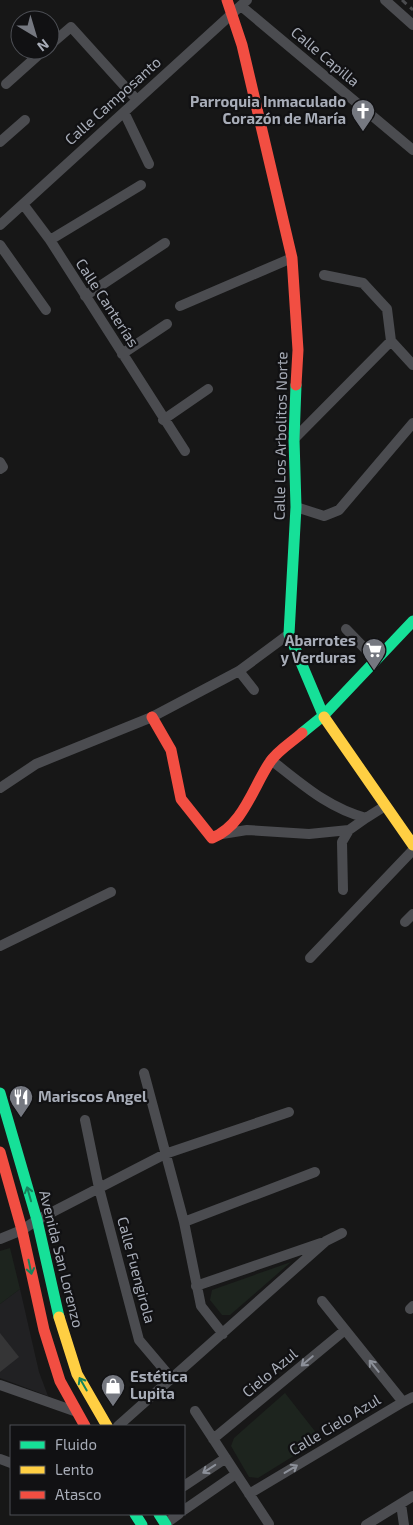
<svg xmlns="http://www.w3.org/2000/svg" width="413" height="1525" viewBox="0 0 413 1525" font-family="'Exo 2',sans-serif">
  <rect width="100%" height="100%" fill="#171717"/>
  <path fill="#212123" d="M 20,1289 L 39,1372 L 48,1396 L 0,1378 L 0,1304 Z"/>
  <path fill="#1d241e" d="M 10,1248 L 20,1289 L 0,1304 L 0,1251 Z
    M 291,1262 L 230,1315 L 222,1315 L 210,1300 L 212,1290 Z
    M 285,1393 L 321,1439 L 258,1478 L 249,1477 L 231,1446 L 234,1438 Z"/>
  <path fill="#353536" d="M 0,1333 L 19,1357 L 0,1372 Z"/>
  <g fill="none" stroke-linecap="round" stroke-linejoin="round">
    <path stroke="#4b4c50" stroke-width="10" d="M 385,0 L 413,25
      M 241,6 L 413,150
      M 50,45 L 71,27 L 137,100
      M 6,84 L 44,50
      M 124,112 L 149,164
      M 0,142 L 25,120
      M 23,204 L 50,240 L 185,451
      M 0,225 L 247,0
      M 50,240 L 141,185
      M 0,245 L 46,310
      M 324,275 L 363,283 L 387,309 L 391,341 L 413,365
      M 85,296 L 165,243
      M 180,306 L 292,258
      M 122,354 L 167,324
      M 163,420 L 208,389
      M 294,439 L 391,341
      M 0,462 L 3,467 L 0,469
      M 296,507 L 324,516 L 339,510 L 413,423
      M 346,629 L 376,660
      M 239,671 L 254,690
      M 271,760 C 302,784 328,808 366,818 L 385,806
      M 0,788 L 36,764 L 152,717 L 239,671 L 289,634
      M 222,834 L 247,830 L 309,834 L 349,830 L 366,818
      M 343,890 L 342,842 L 349,830
      M 405,922 L 413,914
      M 0,946 L 111,892
      M 310,958 L 413,850
      M 144,1073 L 184,1222 L 201,1306 L 223,1334
      M 85,1120 L 99,1188 L 139,1340 L 172,1379
      M 184,1222 L 315,1172
      M 0,1239 L 22,1230 L 37,1220 L 165,1154 L 289,1112
      M 196,1286 L 321,1243
      M 322,1301 L 403,1402
      M 410,1309 L 413,1306
      M 0,1385 L 77,1412
      M 195,1411 L 269,1524
      M 118,1426 L 326,1241 L 342,1233
      M 213,1439 L 345,1330
      M 0,1459 L 11,1463
      M 184,1486 L 226,1458
      M 249,1494 L 403,1402 L 413,1397
      M 401,1504 L 404,1525
      M 184,1510 L 236,1474
      M 165,1524 L 179,1514
      M 366,1525 L 413,1496"/>
    <path stroke="#16e098" stroke-width="11" d="M 296,385 L 294,439 L 296,507 L 289,634 L 324,717
      M 302,733 L 323,716 L 413,621
      M 0,1093 L 37,1220 L 59,1317
      M 135,1514 L 142,1525
      M 159,1514 L 166,1525"/>
    <path stroke="#ffcf43" stroke-width="11" d="M 324,717 L 413,845
      M 59,1317 L 77,1374 L 107,1426"/>
    <path stroke="#f24e42" stroke-width="11" d="M 227,0 L 242,45 L 292,258 L 298,350 L 296,385
      M 152,717 L 171,750 L 181,799 L 212,838 C 243,826 253,787 270,762 C 277,751 292,742 302,733
      M 0,1152 L 22,1230 L 44,1330 L 60,1381 L 85,1426"/>
    <path stroke="#4b4c4f" stroke-width="3" stroke-dasharray="6 5" stroke-linecap="butt" d="M 402,0 L 413,10"/>
  </g>
  <defs><path id="oneway-shaft" d="M-6 0H5M1.5-3L5.5 0L1.5 3" fill="none" stroke-width="1.6" stroke-linecap="round" stroke-linejoin="round" transform="scale(1.25)"/></defs>
  <g stroke="#14835c">
    <use href="#oneway-shaft" transform="translate(29 1194) rotate(-106)"/>
    <use href="#oneway-shaft" transform="translate(30 1267) rotate(78)"/>
    <use href="#oneway-shaft" transform="translate(83 1384) rotate(-120)"/>
  </g>
  <g stroke="#8c9099">
    <use href="#oneway-shaft" transform="translate(307 1361) rotate(140)"/>
    <use href="#oneway-shaft" transform="translate(374 1366) rotate(-129)"/>
    <use href="#oneway-shaft" transform="translate(209 1469) rotate(147)"/>
    <use href="#oneway-shaft" transform="translate(291 1469) rotate(-31)"/>
  </g>
  <defs>
    <g id="church-pin" transform="scale(1.25)"><path d="M0 17L-7.5 6A9.5 9.5 0 1 1 7.5 6Z" fill="#757880" stroke="#111113"/><path d="M-1.2-6h2.4v3.5h3.3v2.4h-3.3V6h-2.4V-.1h-3.3v-2.4h3.3Z" fill="#fff"/></g>
    <g id="supermarket-pin" transform="scale(1.25)"><path d="M0 17L-7.5 6A9.5 9.5 0 1 1 7.5 6Z" fill="#757880" stroke="#111113"/><path d="M-6-5.5h2.5l.6 2H6L4.5 2H-2.5L-4.4-4H-6ZM-1.5 3.2a1.3 1.3 0 1 0 .1 0ZM3 3.2a1.3 1.3 0 1 0 .1 0Z" fill="#fff"/></g>
    <g id="restaurant-pin" transform="scale(1.25)"><path d="M0 17L-7.5 6A9.5 9.5 0 1 1 7.5 6Z" fill="#757880" stroke="#111113"/><path d="M-5-6h1v4h1v-4h1v4h1v-4h1v5L-1.5 .5V6h-2V.5L-5-1ZM5-6V6H3V1.5H1.5Q1.5-4 5-6Z" fill="#fff"/></g>
    <g id="shop-pin" transform="scale(1.25)"><path d="M0 17L-7.5 6A9.5 9.5 0 1 1 7.5 6Z" fill="#757880" stroke="#111113"/><path d="M-5-2.5h2.3a2.7 3.5 0 0 1 5.4 0H5L5.5 6h-11ZM-1.5-2.5h3a1.5 2.3 0 0 0-3 0Z" fill="#fff"/></g>
  </defs>
  <g fill-rule="evenodd">
    <use href="#church-pin" x="363" y="111"/>
    <use href="#supermarket-pin" x="374" y="650"/>
    <use href="#restaurant-pin" x="21" y="1097"/>
    <use href="#shop-pin" x="113" y="1386"/>
  </g>
  <g text-anchor="middle" stroke-width="4.5" stroke-linejoin="round" paint-order="stroke">
    <g font-size="15" fill="#a8adb8" stroke="#111113">
      <text transform="translate(325 57) rotate(40)" y="5">Calle Capilla</text>
      <text transform="translate(113 101) rotate(-42)" y="5">Calle Camposanto</text>
      <text transform="translate(107 303) rotate(57)" y="5">Calle Canterías</text>
      <text transform="translate(281 436) rotate(-89)" y="5">Calle Los Arbolitos Norte</text>
      <text transform="translate(61 1259) rotate(76)" y="5">Avenida San Lorenzo</text>
      <text transform="translate(136 1270) rotate(75)" y="5">Calle Fuengirola</text>
      <text transform="translate(270 1373) rotate(-40)" y="5">Cielo Azul</text>
      <text transform="translate(335 1425) rotate(-31)" y="5">Calle Cielo Azul</text>
    </g>
    <g font-size="15" font-weight="bold" fill="#a8adb8" stroke="#111113" text-anchor="end">
      <text x="346" y="107">Parroquia Inmaculado<tspan x="346" dy="17">Corazón de María</tspan></text>
      <text x="356" y="646">Abarrotes<tspan x="356" dy="17">y Verduras</tspan></text>
      <text x="38" y="1102" text-anchor="start">Mariscos Angel</text>
      <text x="130" y="1382" text-anchor="start">Estética<tspan x="130" dy="17">Lupita</tspan></text>
    </g>
  </g>
  <rect x="10" y="1425" width="175" height="90" fill="#111113" stroke="#4d4f55"/>
  <rect x="20" y="1441" width="25" height="8" fill="#16e098" stroke="#4d4f55"/>
  <text x="55" y="1450" font-size="15" fill="#a8adb8">Fluido</text>
  <rect x="20" y="1466" width="25" height="8" fill="#ffcf43" stroke="#4d4f55"/>
  <text x="55" y="1475" font-size="15" fill="#a8adb8">Lento</text>
  <rect x="20" y="1491" width="25" height="8" fill="#f24e42" stroke="#4d4f55"/>
  <text x="55" y="1500" font-size="15" fill="#a8adb8">Atasco</text>
  <g transform="translate(35 35) rotate(142)"><circle r="24" fill="#111113" stroke="#4d4f55"/>
  <path d="M0-4L9 19L0 12L-9 19Z" fill="#757880"/>
  <text y="-8" font-size="14" font-weight="bold" text-anchor="middle" fill="#a8adb8">N</text>
  </g>
</svg>
